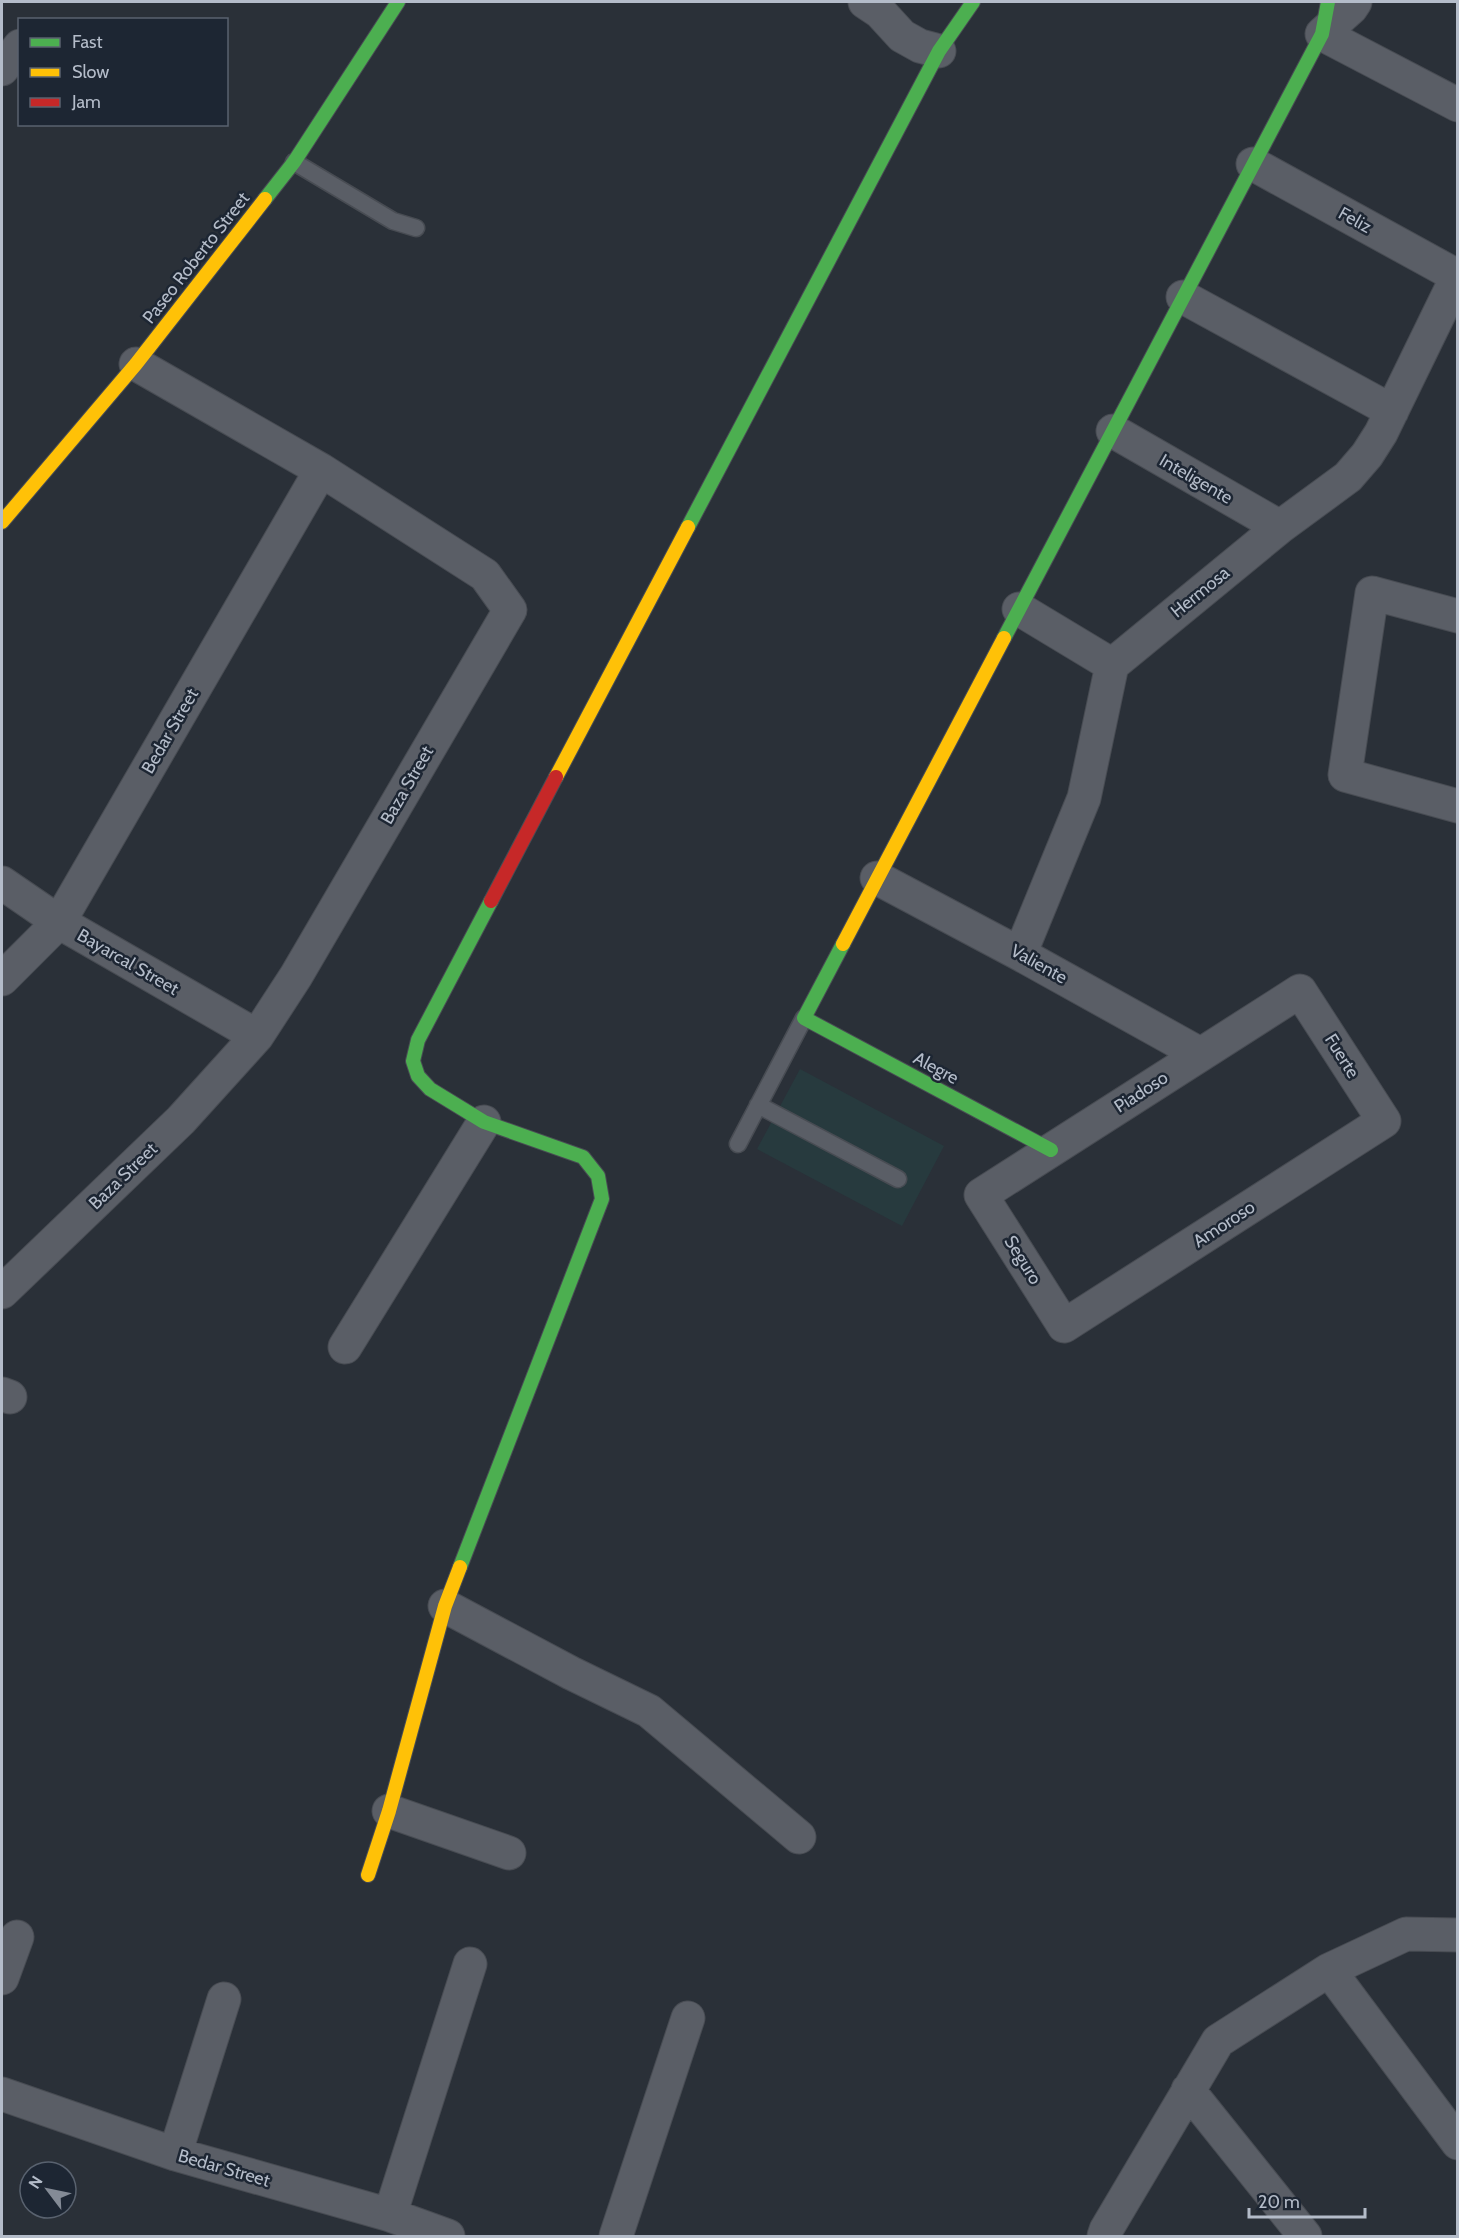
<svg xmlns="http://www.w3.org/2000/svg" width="1459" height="2238" viewBox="0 0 1459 2238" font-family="Cabin,sans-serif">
  <rect width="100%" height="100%" fill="#2a3038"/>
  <path fill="#273a3e" d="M 800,1069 L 944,1146 L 902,1226 L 757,1149 Z"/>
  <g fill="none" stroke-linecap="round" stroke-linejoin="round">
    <g stroke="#484c53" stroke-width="19">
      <path id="lane" d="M 294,162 L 393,221 L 416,228
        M 758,1105 L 898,1179
        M 738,1144 L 804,1018"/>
    </g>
    <g stroke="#484c53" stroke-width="35">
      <path id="street" d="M 865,2 L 880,12 L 902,36 L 920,46 L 939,51
        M 1355,2 L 1351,8 L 1322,34 L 1458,105
        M 2,69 L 20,46
        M 1253,164 L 1457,276
        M 1183,297 L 1392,411
        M 1113,431 L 1280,527
        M 1019,609 L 1112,665
        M 1458,616 L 1372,593 L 1345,775 L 1458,806
        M 877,878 L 1020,954 L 1200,1054
        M 2,883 L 59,922 L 257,1036
        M 1020,954 L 1084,798 L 1112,665 L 1280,527 L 1348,477 L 1367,455 L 1381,433 L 1458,275
        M 2,979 L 59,922 L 321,470
        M 1300,991 L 1384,1121 L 1064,1326 L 981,1195 Z
        M 2,1292 L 181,1120 L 257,1036 L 296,976 L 510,610 L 485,575 L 321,470 L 136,364
        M 345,1347 L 484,1122
        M 2,1394 L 10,1397
        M 445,1606 L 571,1673 L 649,1711 L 799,1837
        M 389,1811 L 509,1853
        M 1329,1970 L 1458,2143
        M 2,1978 L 17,1937
        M 1188,2090 L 1305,2236
        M 2,2094 L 175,2154 L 390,2215 L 448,2236
        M 175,2154 L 224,1999
        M 390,2215 L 470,1964
        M 616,2236 L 688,2018
        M 1104,2236 L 1106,2230 L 1218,2041 L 1329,1970 L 1406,1934 L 1458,1935"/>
    </g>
    <g stroke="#484c53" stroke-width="16">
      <path id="fast" d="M 265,199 L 294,162 L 398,2
        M 688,527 L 939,51 L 973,2
        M 1004,638 L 1322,34 L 1328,2
        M 843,944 L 804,1018 L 1051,1150
        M 460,1567 L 602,1199 L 598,1176 L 583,1157 L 484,1122 L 430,1089 L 418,1076 L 413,1061 L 418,1040 L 491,901"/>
    </g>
    <g stroke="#484c53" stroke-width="16">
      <path id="slow" d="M 2,522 L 136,364 L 265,199
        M 556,777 L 688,527
        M 843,944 L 1004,638
        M 368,1875 L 389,1811 L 445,1606 L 460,1567"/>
    </g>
    <g stroke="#484c53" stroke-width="16">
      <path id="jam" d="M 491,901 L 556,777"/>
    </g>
    <use href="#lane" stroke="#5a5e66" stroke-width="16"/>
    <use href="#street" stroke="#5a5e66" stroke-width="33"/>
    <use href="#fast" stroke="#4caf50" stroke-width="14"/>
    <use href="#slow" stroke="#ffc107" stroke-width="14"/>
    <use href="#jam" stroke="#c62828" stroke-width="14"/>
  </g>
  <g text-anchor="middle" stroke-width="5" stroke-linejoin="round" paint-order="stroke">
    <g font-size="18" fill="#b4bcc9" stroke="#1d2633">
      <text transform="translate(1355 220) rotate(29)" y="6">Feliz</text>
      <text transform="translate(196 258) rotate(-52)" y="6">Paseo Roberto Street</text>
      <text transform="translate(1196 479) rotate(30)" y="6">Inteligente</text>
      <text transform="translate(1200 592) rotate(-39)" y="6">Hermosa</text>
      <text transform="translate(170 731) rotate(-60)" y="6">Bedar Street</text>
      <text transform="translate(407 785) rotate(-60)" y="6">Baza Street</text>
      <text transform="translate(128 962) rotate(30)" y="6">Bayarcal Street</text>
      <text transform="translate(1039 964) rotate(29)" y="6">Valiente</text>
      <text transform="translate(1342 1056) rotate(58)" y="6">Fuerte</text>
      <text transform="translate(936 1068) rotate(28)" y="6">Alegre</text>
      <text transform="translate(1141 1092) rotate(-33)" y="6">Piadoso</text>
      <text transform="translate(123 1176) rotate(-44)" y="6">Baza Street</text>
      <text transform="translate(1224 1224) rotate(-33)" y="6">Amoroso</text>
      <text transform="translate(1023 1260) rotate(58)" y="6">Seguro</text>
      <text transform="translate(224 2168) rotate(16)" y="6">Bedar Street</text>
    </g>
  </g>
  <rect width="1459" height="2238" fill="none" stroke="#b4bcc9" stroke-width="6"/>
  <rect x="18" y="18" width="210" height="108" fill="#1d2633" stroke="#59626f" stroke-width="1.5"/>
  <rect x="30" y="38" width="30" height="9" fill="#4caf50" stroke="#59626f" stroke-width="1.5"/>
  <text x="72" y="48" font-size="18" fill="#b4bcc9">Fast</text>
  <rect x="30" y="68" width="30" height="9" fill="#ffc107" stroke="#59626f" stroke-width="1.5"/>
  <text x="72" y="78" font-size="18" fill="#b4bcc9">Slow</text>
  <rect x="30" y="98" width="30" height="9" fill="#c62828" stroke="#59626f" stroke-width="1.5"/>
  <text x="72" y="108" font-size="18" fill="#b4bcc9">Jam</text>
  <g transform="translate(48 2190) rotate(302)"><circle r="28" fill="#1d2633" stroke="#59626f" stroke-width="1.5"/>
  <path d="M0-4.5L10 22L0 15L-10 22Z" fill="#848b96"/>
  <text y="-9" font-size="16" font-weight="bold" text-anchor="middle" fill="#b4bcc9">N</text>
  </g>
  <path d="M1249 2208v9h116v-9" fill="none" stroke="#b4bcc9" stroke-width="3"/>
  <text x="1258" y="2208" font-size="18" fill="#b4bcc9" stroke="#1d2633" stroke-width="4.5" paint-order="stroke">20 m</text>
</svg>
